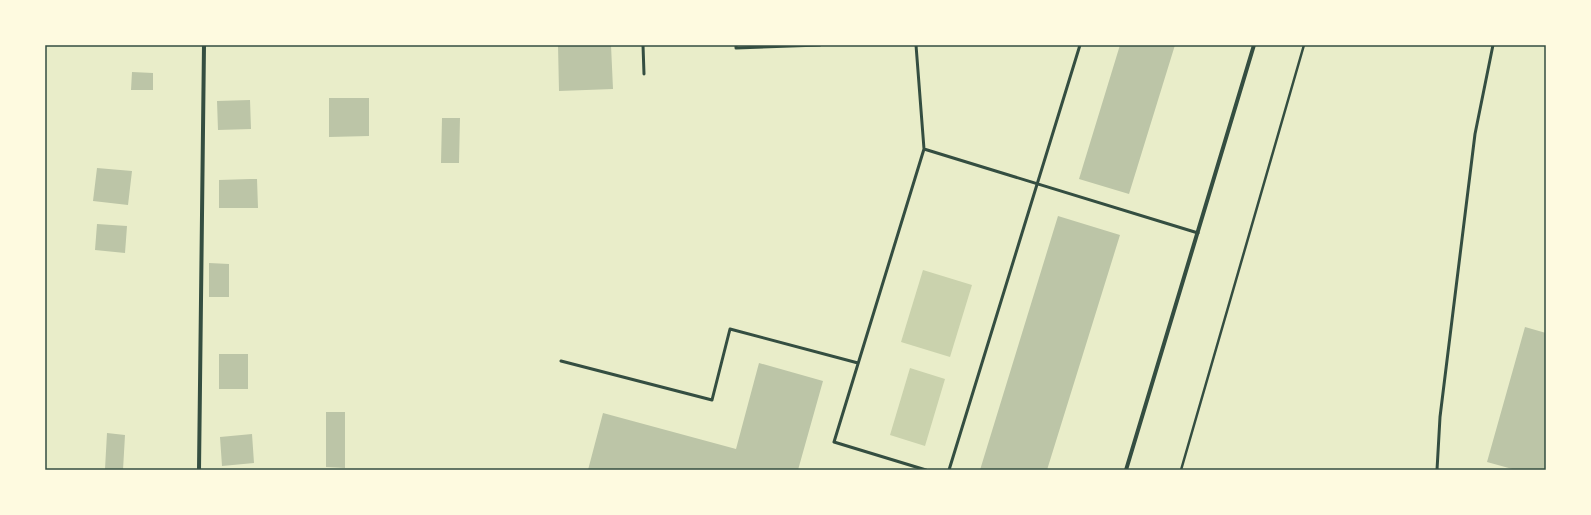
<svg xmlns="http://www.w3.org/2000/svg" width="1591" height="515" viewBox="0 0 1591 515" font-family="'Roboto Condensed',sans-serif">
  <rect width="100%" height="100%" fill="#e9edc9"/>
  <path fill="#cad2ad" d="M 923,270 L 972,285 L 950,357 L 901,342 Z
    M 910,368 L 945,379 L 925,446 L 890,435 Z"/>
  <path fill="#bcc5a7" d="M 558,45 L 611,45 L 613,89 L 559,91 Z
    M 1120,45 L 1175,45 L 1129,194 L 1079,179 Z
    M 132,72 L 153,73 L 153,90 L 131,90 Z
    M 329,98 L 369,98 L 369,136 L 329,137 Z
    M 250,100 L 251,129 L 218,130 L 217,101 Z
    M 442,118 L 460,118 L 459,163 L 441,163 Z
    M 97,168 L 132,171 L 128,205 L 93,201 Z
    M 250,179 L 257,179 L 258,208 L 219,208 L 219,180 Z
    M 1058,216 L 1120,235 L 1047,470 L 980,470 Z
    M 97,224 L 127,226 L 125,253 L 95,250 Z
    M 209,263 L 229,264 L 229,297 L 209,297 Z
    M 1525,327 L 1546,333 L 1546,470 L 1516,470 L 1487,462 Z
    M 219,354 L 248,354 L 248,389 L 219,389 Z
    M 759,363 L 823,381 L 798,470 L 588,470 L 603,413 L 736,449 Z
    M 326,412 L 345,412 L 345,468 L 326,467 Z
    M 107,433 L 125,435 L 123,470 L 105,469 Z
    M 252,434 L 254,463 L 222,466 L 220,437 Z"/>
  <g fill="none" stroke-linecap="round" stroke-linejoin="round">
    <path stroke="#344e41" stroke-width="2.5" d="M 1181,470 L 1304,45"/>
    <path stroke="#344e41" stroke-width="3" d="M 643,45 L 644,74
      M 736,45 L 736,48 L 820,45
      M 916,45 L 924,149 L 834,442 L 926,470
      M 924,149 L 1198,233
      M 561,361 L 712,400 L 730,329 L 858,363
      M 949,470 L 1080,45
      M 1437,470 L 1440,417 L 1475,134 L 1493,45"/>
    <path stroke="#344e41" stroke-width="4" d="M 199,470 L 204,45
      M 1126,470 L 1254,45"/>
  </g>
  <rect width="1591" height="515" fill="none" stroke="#fefae0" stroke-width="92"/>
  <rect x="46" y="46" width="1499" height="423" fill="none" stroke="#344e41" stroke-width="1.5"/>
</svg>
